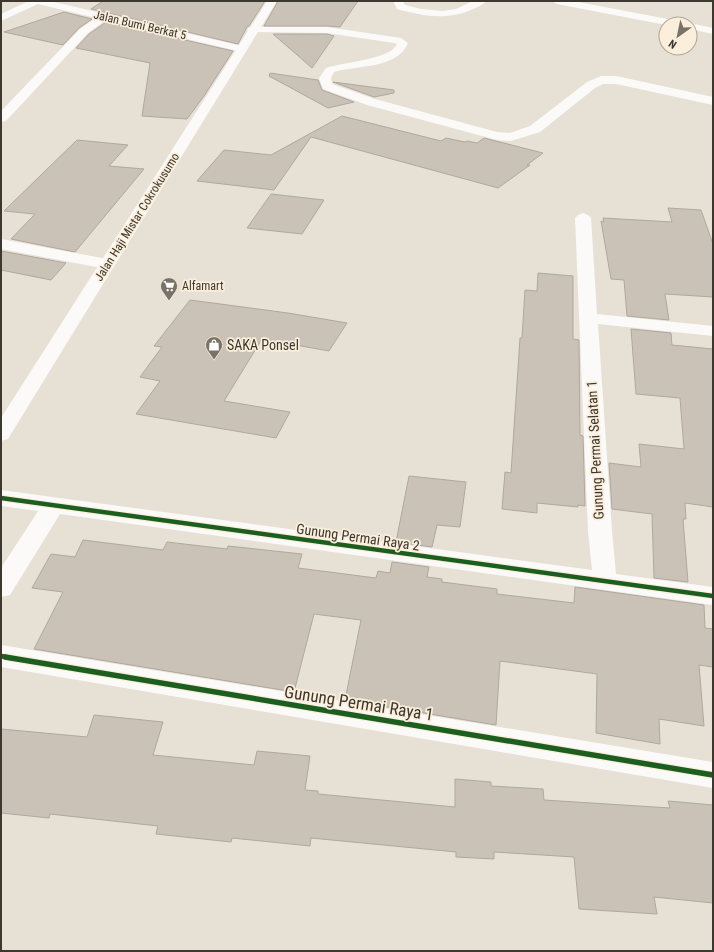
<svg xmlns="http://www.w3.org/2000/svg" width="714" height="952" viewBox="0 0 714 952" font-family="'Roboto Condensed',sans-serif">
  <rect width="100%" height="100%" fill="#e7e0d5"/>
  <path fill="#cac2b7" stroke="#aea8a0" d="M 103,1 L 265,1 L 249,26 L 247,27 L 238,44 L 91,9 Z
    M 278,1 L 358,1 L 340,27 L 327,26 L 264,26 Z
    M 64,12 L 92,19 L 79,28 L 63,45 L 4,32 Z
    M 106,22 L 233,51 L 204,96 L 187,119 L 142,116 L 150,63 L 76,48 L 89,34 Z
    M 273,34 L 327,34 L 334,36 L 312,68 Z
    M 270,73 L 318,80 L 322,90 L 354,102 L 328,108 L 269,76 Z
    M 333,82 L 394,90 L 394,93 L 374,97 Z
    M 342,116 L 441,141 L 446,138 L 465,142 L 467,141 L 477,143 L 484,138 L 543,153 L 527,165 L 530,165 L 498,188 L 311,137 L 274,190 L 197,181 L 224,150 L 271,155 Z
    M 77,140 L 128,145 L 109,166 L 144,169 L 75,252 L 11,239 L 35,214 L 4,211 Z
    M 271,194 L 324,200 L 302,234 L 247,228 Z
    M 668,208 L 701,210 L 713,244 L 713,297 L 665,294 L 669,320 L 627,316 L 624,280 L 611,279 L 601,221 L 604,222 L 603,218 L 672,222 Z
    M 1,251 L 66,263 L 51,280 L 1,270 Z
    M 538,273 L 573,276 L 573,339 L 579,340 L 580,435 L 583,436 L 585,506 L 578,505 L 578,507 L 537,503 L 537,513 L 502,509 L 505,472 L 511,473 L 520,338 L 522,338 L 525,290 L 537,291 Z
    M 190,300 L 288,313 L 347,323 L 329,351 L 262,339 L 224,401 L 290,412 L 276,438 L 136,414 L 160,381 L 140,377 L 162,347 L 154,346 Z
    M 631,329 L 671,333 L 672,345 L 713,349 L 713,507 L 685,503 L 686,519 L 683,519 L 688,582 L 654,578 L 652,514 L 612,509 L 609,463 L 641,467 L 639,444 L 684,449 L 680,398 L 636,394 Z
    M 409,476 L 466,482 L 460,527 L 437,525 L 432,547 L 396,542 Z
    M 83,540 L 163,550 L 167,542 L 227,549 L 228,546 L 302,554 L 298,568 L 376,578 L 378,571 L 390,573 L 392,562 L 429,567 L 427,577 L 442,579 L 442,582 L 497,589 L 497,594 L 574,603 L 575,587 L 704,605 L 705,628 L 713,629 L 713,667 L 699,665 L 704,726 L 659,719 L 660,744 L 596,733 L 597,674 L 500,661 L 496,725 L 345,700 L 361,620 L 314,614 L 294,692 L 34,649 L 63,592 L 32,588 L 51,554 L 75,557 Z
    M 94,715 L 163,722 L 153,755 L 254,765 L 257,751 L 310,756 L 305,790 L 318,791 L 318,794 L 455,807 L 455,779 L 491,782 L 491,786 L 543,789 L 544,800 L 670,808 L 668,801 L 713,805 L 713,903 L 654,897 L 657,914 L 579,909 L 574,857 L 494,852 L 494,859 L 456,857 L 456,852 L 311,838 L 310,846 L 232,838 L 231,842 L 156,834 L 158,826 L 50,814 L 49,818 L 1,813 L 1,729 L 87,737 Z"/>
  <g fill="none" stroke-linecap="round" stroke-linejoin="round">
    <path fill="#fbfaf9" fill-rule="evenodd" d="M 29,1 L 50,1 L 246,47 L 248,49 L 242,52 L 106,20 L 88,33 L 6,121 L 1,122 L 1,111 L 80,29 L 96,18 L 38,4 L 1,21 L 1,14 Z
      M 393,1 L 403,1 L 405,5 L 421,9 L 443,11 L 456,9 L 473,1 L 486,1 C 483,5 478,7 473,9 C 449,21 422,16 397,9 Z
      M 552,1 L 573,1 L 678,21 L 683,24 L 666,25 L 557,4 Z
      M 690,23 L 713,28 L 713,34 L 690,29 L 690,24 L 686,24 Z
      M 252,27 L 327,27 L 401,38 L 408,43 C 398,69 357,65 334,72 L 331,78 L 332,84 L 375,99 L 497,132 L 510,133 L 530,126 L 587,82 L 601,76 L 616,76 L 713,97 L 713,105 L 616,84 L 603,84 L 595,88 L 540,132 L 511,141 L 497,140 L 367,105 L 323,89 L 319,78 L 326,68 C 342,62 390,60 397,44 L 394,43 L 327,33 L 248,32 L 247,30 L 248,28 Z
      M 583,213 L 588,215 L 591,218 L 597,314 L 713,326 L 713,336 L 598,324 L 612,531 L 616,574 L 713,587 L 713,605 L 60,514 L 10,595 L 1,597 L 1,568 L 38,511 L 1,506 L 1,490 L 592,570 L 588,531 L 575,218 L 578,215 Z
      M 1,239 L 107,259 L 113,260 L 115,264 L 113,268 L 107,269 L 1,249 Z
      M 1,645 L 713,762 L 713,788 L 1,667 Z"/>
    <path fill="#fbfaf9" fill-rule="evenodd" d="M 267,1 L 277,1 L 11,434 L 8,439 L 1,441 L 1,418 Z"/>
    <g stroke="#fbeedb" stroke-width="7">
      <path id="cycleway-far1" d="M 1,498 L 713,596
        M 1,656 L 11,658"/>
    </g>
    <g stroke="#fbeedb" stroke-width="8">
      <path id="cycleway" d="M 5,657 L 713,775"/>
    </g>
    <use href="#cycleway-far1" stroke="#1b5e20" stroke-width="4.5"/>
    <use href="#cycleway" stroke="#1b5e20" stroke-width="5.5"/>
  </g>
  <defs>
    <g id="supermarket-pin" transform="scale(0.9)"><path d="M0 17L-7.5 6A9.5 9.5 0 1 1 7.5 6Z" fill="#787269" stroke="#fbeedb"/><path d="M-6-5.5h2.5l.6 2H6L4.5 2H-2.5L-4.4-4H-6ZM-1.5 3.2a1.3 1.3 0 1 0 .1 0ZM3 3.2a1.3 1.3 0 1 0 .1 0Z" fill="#fff"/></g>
    <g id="shop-pin" transform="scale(0.9)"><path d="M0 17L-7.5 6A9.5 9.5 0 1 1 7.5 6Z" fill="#787269" stroke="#fbeedb"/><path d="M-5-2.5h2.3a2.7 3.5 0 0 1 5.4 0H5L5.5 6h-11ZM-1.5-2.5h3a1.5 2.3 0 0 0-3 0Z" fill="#fff"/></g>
  </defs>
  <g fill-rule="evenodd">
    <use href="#supermarket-pin" x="169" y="286"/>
    <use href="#shop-pin" x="214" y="345"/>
  </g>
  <g text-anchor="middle" stroke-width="3.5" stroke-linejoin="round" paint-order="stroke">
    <g font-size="12" fill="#3c372f" stroke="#fbeedb">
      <text transform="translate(140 25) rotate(13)" y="4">Jalan Bumi Berkat 5</text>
      <text transform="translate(137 217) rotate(-58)" y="4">Jalan Haji Mistar Cokrokusumo</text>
    </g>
    <g font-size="12" fill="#3c372f" stroke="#fbeedb" text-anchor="start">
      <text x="182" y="290">Alfamart</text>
    </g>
    <g font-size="14" fill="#3c372f" stroke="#fbeedb" text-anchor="start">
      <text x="227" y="350">SAKA Ponsel</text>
    </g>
    <g font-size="14" fill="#3c372f" stroke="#fbeedb">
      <text transform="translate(595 450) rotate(-93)" y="5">Gunung Permai Selatan 1</text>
      <text transform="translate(358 537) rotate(8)" y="5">Gunung Permai Raya 2</text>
    </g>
    <g font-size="17" fill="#3c372f" stroke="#fbeedb">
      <text transform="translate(359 703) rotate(9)" y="6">Gunung Permai Raya 1</text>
    </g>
  </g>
  <rect width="714" height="952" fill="none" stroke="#3c372f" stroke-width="4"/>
  <g transform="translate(678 36) rotate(213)"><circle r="19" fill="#fbeedb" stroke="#afa596"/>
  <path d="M0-3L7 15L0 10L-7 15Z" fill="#787269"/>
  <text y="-6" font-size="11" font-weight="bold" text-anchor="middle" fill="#3c372f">N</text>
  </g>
</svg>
